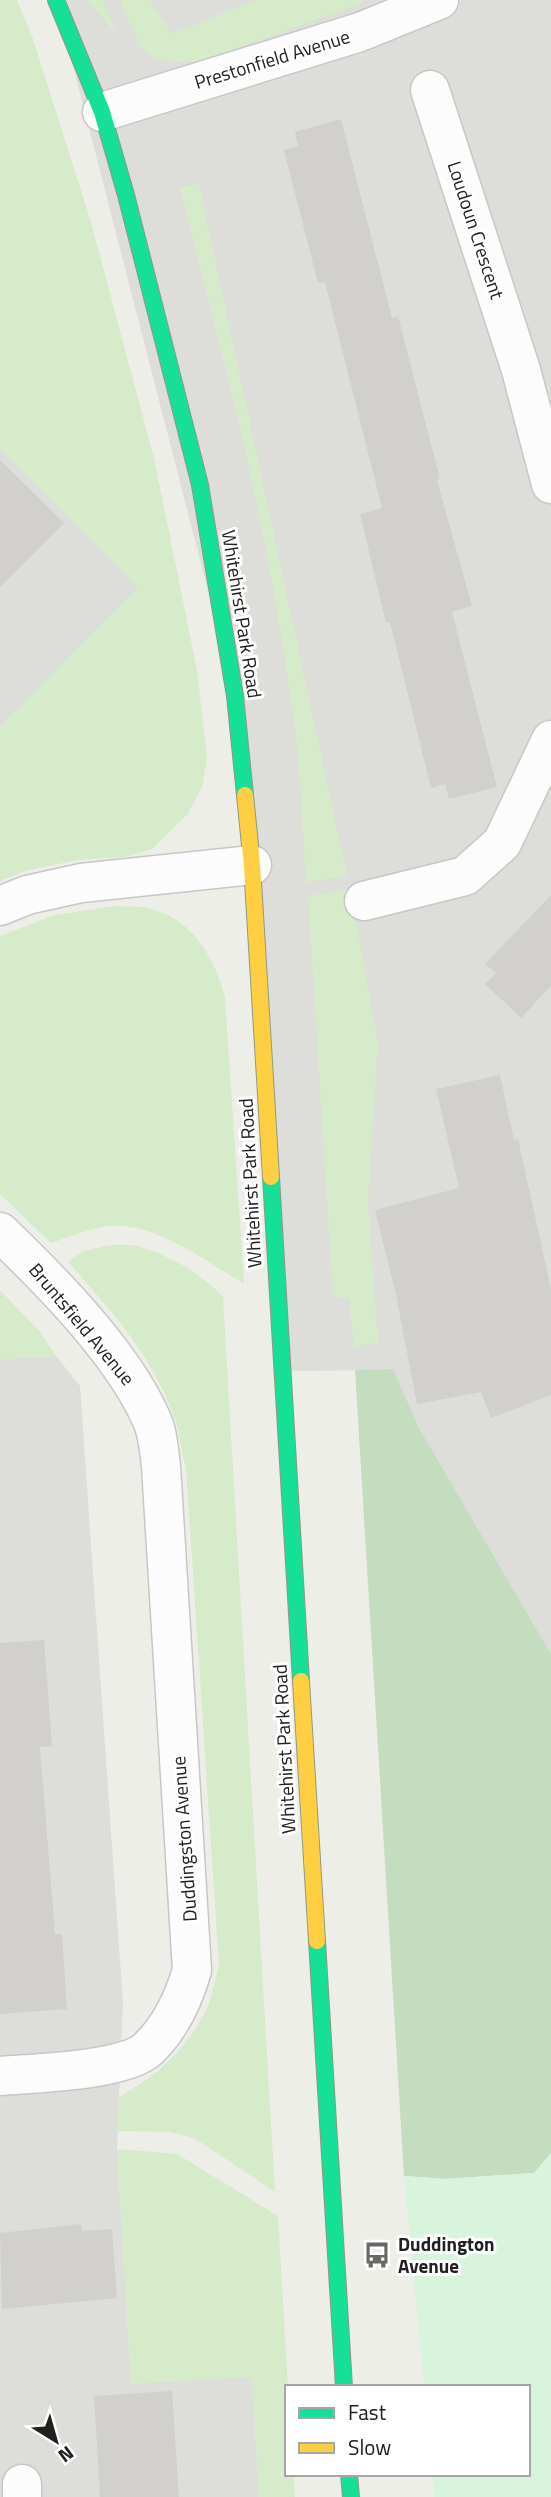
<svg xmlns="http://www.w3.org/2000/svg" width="551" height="2497" viewBox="0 0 551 2497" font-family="'Titillium Web',sans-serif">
  <rect width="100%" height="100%" fill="#eeeee9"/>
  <path fill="#ddddda" d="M 56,0 L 551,0 L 551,1654 L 418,1426 L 393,1370 L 283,1371 L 235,696 Z
    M 0,448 L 139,587 L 0,727 Z
    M 56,1356 L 80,1386 L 123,2003 L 117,2149 L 131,2383 L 252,2377 L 259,2497 L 0,2497 L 0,1359 Z"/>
  <path fill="#d5ebc9" d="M 0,0 L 17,0 L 32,36 L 91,222 L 154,458 L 197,670 L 207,758 L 202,787 L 187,815 L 152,849 L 125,857 L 78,860 L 25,871 L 0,881 L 0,727 L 138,587 L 0,449 Z
    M 87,0 L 103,0 L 117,35 Z
    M 120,0 L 149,0 L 172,34 L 255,0 L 364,0 L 360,4 L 198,62 L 175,62 L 156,58 L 141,49 Z
    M 199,184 L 347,876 L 306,882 C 302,829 301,775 294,723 C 271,542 226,363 179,187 Z
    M 350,890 L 378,1042 L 368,1202 L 378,1342 L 354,1347 L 349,1298 L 333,1298 L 308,896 Z
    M 115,906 C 123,907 133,906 142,907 C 189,914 214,955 225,997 L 244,1284 C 207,1262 153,1221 109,1226 C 90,1228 69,1237 51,1243 L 0,1194 L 0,936 L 55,915 Z
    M 109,1245 C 118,1245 128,1244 137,1246 C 169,1255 201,1273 223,1297 L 275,2192 L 194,2138 L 169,2132 L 117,2131 L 119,2097 C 157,2076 188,2048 207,2008 C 213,1995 215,1978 219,1965 L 186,1468 C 181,1450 179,1428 172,1411 C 150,1353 108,1307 68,1262 L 84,1251 Z
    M 0,1290 L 40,1332 L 56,1356 L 0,1359 Z
    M 117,2149 L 177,2154 L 278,2216 L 288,2387 L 287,2474 L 293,2474 L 295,2497 L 259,2497 L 252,2377 L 131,2384 Z"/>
  <path fill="#c5ddbf" d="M 393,1369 L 418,1426 L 551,1654 L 551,2153 L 534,2173 L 445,2179 L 404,2176 L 355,1370 Z"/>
  <path fill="#d8f4dd" d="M 551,2153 L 551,2497 L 434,2497 L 432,2474 L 528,2474 L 528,2387 L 424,2387 L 404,2176 L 445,2179 L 534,2173 Z"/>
  <path fill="#d1d0cc" d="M 341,119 L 392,318 L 398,316 L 440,479 L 437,480 L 472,606 L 452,612 L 497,787 L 449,799 L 445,784 L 431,788 L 390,622 L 386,623 L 360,514 L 382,508 L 325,282 L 318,283 L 284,150 L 298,146 L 295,132 Z
    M 0,460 L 64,523 L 0,587 Z
    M 551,895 L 551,986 L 521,1018 L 485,984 L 496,973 L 485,964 Z
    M 500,1075 L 514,1140 L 518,1139 L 551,1289 L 551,1395 L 491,1418 L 481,1392 L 417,1404 L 396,1295 L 375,1210 L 459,1188 L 436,1089 Z
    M 44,1640 L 52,1746 L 40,1747 L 55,1934 L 62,1934 L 67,2009 L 0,2014 L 0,1643 Z
    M 81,2224 L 82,2231 L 112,2229 L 117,2298 L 2,2309 L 0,2233 Z
    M 172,2391 L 179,2497 L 100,2497 L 94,2396 Z"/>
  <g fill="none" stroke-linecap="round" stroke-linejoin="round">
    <g stroke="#c7c7c5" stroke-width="41">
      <path id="street" d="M 430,90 L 521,370 L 551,484
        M 102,112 L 360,32 L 439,0
        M 364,901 L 465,876 L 502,843 L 551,740
        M 0,906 L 27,895 L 81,883 L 252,865
        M 0,1232 C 52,1282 122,1353 151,1418 C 158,1432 159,1451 161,1466 L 192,1970 C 184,1998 170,2028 148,2049 C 124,2071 34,2073 0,2076
        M 22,2484 L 22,2497"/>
    </g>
    <g stroke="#929980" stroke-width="18">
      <path id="fast" d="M 56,0 L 102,112 L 126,195 L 200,485 L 235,696 L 245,795
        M 271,1177 L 301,1681
        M 317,1941 L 344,2387
        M 349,2474 L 351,2497"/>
    </g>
    <g stroke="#929980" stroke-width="18">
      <path id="slow" d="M 245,795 L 252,865 L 271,1177
        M 301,1681 L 317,1941"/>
    </g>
    <use href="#street" stroke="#fcfcfc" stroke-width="38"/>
    <use href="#fast" stroke="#16e098" stroke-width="16"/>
    <use href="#slow" stroke="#ffcf43" stroke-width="16"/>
  </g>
  <defs>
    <g id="bus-bare" transform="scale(2.1)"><path d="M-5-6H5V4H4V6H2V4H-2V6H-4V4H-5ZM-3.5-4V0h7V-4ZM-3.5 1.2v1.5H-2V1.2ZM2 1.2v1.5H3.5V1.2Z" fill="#686866" stroke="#fff" stroke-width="2.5" paint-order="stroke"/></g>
  </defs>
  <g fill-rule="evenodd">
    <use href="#bus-bare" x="377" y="2255"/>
  </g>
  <g text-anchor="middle" stroke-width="6" stroke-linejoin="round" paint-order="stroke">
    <g font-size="19" fill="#202020" stroke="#fff">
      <text transform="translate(272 59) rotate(-17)" y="7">Prestonfield Avenue</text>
      <text transform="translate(476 230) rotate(72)" y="7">Loudoun Crescent</text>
      <text transform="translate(242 614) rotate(81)" y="7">Whitehirst Park Road</text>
      <text transform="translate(250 1183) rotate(-93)" y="7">Whitehirst Park Road</text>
      <text transform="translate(82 1324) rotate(50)" y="7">Bruntsfield Avenue</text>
      <text transform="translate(284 1749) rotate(-93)" y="7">Whitehirst Park Road</text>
      <text transform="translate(184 1839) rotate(-94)" y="7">Duddingston Avenue</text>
    </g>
    <g font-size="19" font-weight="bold" fill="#202020" stroke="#fff" text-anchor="start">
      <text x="398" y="2251">Duddington<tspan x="398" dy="22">Avenue</tspan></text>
    </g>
  </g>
  <rect x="285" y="2385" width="245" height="91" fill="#ffffff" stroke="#a6a6a6" stroke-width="2"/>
  <rect x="299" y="2408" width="35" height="10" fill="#16e098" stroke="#a6a6a6" stroke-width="2"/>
  <text x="348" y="2420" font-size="21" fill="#202020">Fast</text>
  <rect x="299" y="2443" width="35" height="10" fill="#ffcf43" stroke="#a6a6a6" stroke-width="2"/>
  <text x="348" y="2455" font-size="21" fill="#202020">Slow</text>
  <g transform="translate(56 2441) rotate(143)" stroke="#ffffff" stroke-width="5" paint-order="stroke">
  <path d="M0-5L12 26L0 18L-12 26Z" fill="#202020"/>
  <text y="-10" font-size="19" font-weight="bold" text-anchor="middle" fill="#202020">N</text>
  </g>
</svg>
